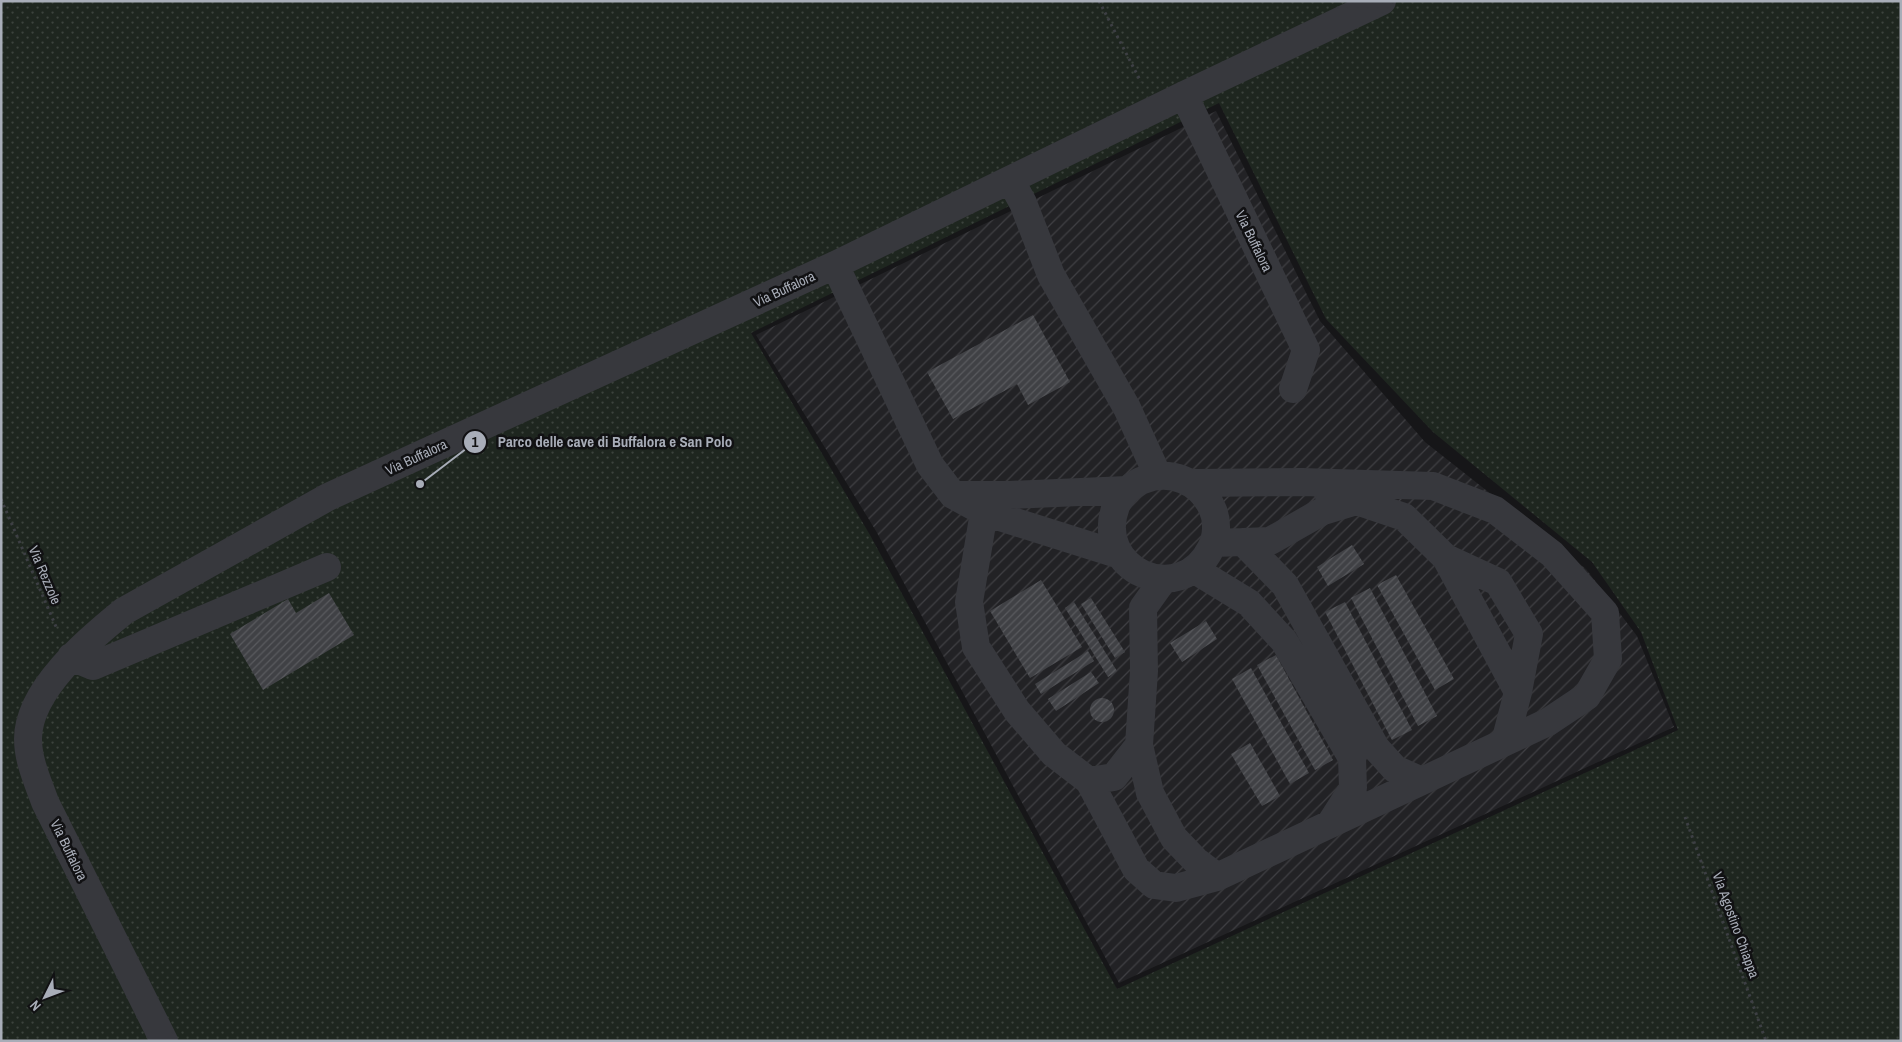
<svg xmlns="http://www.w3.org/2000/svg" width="1902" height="1042" viewBox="0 0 1902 1042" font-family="'Archivo Narrow',sans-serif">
  <defs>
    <pattern id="industrial-furrows" width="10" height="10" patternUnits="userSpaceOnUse" patternTransform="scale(1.25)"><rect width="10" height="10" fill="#222225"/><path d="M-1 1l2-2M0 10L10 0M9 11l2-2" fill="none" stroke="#3f3f43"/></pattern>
    <pattern id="park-dots" width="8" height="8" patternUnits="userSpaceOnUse" patternTransform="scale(1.25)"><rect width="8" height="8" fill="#1e261f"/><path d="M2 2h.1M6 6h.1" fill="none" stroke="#3c433d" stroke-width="1.8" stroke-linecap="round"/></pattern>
    <pattern id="building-hatch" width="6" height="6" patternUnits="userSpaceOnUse" patternTransform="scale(1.25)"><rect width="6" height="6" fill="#404145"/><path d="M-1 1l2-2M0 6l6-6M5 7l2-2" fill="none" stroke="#595a5e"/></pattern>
  </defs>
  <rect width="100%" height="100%" fill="#161618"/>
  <path fill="url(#industrial-furrows)" d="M 1216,111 L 1320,321 L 1425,442 L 1586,569 L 1637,636 L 1674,727 L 1119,983 L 876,531 L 756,335 Z"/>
  <path fill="url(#park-dots)" fill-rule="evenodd" d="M 1,1 L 1901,1 L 1901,1041 L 1,1041 ZM 1219,103 L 1326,319 L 1433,432 L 1592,562 L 1641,632 L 1678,730 L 1117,989 L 870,535 L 751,333 Z"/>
  <path fill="url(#building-hatch)" d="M 1033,315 L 1070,382 L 1028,405 L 1017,384 L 953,419 L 927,372 Z
    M 1352,545 L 1364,564 L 1328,586 L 1317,567 Z
    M 1396,575 L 1454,679 L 1435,690 L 1377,585 Z
    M 1041,580 L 1082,647 L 1030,678 L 990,611 Z
    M 1370,588 L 1437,716 L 1418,726 L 1351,598 Z
    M 329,593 L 354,635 L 263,690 L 230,634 L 288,599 L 296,613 Z
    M 1091,598 L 1125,652 L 1115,658 L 1081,604 Z
    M 1074,602 L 1117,671 L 1108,677 L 1065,608 Z
    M 1345,602 L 1412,730 L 1392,740 L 1325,612 Z
    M 1206,621 L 1217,639 L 1182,662 L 1170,643 Z
    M 1088,651 L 1094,661 L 1041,694 L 1035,684 Z
    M 1276,655 L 1333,760 L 1315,770 L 1257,665 Z
    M 1251,668 L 1309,773 L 1290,784 L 1232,679 Z
    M 1091,672 L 1099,683 L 1056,711 L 1048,699 Z
    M1090 710a12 12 0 1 1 24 0a12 12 0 1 1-24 0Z
    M 1250,743 L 1280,796 L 1262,806 L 1231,754 Z"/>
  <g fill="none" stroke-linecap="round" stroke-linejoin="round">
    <path stroke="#3d3f44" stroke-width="3" stroke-dasharray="2.5 4" stroke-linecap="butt" d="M 1099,1 L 1141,82
      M 1,499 L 57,629
      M 1685,817 L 1766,1041"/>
    <path stroke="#37383d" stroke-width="28" d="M 1184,95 L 1306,350 L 1293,389
      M 1011,181 L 1023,203 L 1051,275 L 1127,408 L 1158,476
      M 835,265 L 930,465 L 953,495 L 984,512 L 1120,555
      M 1327,491 L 1404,517 L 1446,558 L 1518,692 L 1505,742
      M 953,495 L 1009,495 L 1127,490 C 1132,487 1137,482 1143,480 C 1170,469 1200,481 1212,508 C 1218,520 1217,537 1211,548 C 1180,610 1092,569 1116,506 C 1118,501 1123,495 1127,490
      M 984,512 L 969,602 L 976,647 L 1017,711 L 1054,754 L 1089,781 L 1114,777 L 1139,745 L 1144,671 L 1143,608 L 1163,580
      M 1243,542 L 1270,541 L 1323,511 L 1356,501
      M 1214,543 L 1243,542 L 1285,585 L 1376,748 L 1395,769 L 1422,781
      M 1446,558 L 1498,582 L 1529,634 L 1518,692
      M 1195,570 L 1249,603 L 1284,641 L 1352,758 L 1353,788 L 1330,824
      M 71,657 L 93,666 L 327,567
      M 1139,745 L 1150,793 L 1174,838 L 1196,861 L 1217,877
      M 1089,781 L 1136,869 L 1154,885 L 1176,888 L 1217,877 L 1548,722 L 1587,696 L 1608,659 L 1605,613 L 1552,554 L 1495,510 L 1433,486 L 1302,482 L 1192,483
      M 164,1041 L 45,802 C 38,782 28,761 28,739 C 28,690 88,640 124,611 L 328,497 L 835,265 L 1184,95 L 1382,1"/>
  </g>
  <g text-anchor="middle" stroke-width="5" stroke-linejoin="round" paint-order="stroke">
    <g font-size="14" fill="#a8adb8" stroke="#111113">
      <text transform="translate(1254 241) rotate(64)" y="5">Via Buffalora</text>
      <text transform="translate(784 289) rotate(-25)" y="5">Via Buffalora</text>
      <text transform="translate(416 457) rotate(-25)" y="5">Via Buffalora</text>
      <text transform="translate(45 575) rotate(67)" y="5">Via Rezzole</text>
      <text transform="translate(69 850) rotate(64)" y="5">Via Buffalora</text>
      <text transform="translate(1736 925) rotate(70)" y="5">Via Agostino Chiappa</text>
    </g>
  </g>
  <path fill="none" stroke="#a8adb8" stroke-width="2" d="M420 484L475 442"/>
  <g fill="#a8adb8" stroke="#111113" stroke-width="2">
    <circle cx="420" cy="484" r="5"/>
    <circle cx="475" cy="442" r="12"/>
  </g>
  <g font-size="15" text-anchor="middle" font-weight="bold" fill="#111">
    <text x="475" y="447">1</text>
  </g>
  <g font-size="15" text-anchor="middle" font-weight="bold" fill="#a8adb8" stroke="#111113" stroke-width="5" stroke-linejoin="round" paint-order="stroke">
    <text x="615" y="447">Parco delle cave di Buffalora e San Polo</text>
  </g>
  <rect width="1902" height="1042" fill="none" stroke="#a8adb8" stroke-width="5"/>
  <g transform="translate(45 997) rotate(228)" stroke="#111113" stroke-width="4" paint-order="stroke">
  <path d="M0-4L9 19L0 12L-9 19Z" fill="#a8adb8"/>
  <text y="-8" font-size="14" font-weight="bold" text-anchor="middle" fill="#a8adb8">N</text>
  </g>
</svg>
